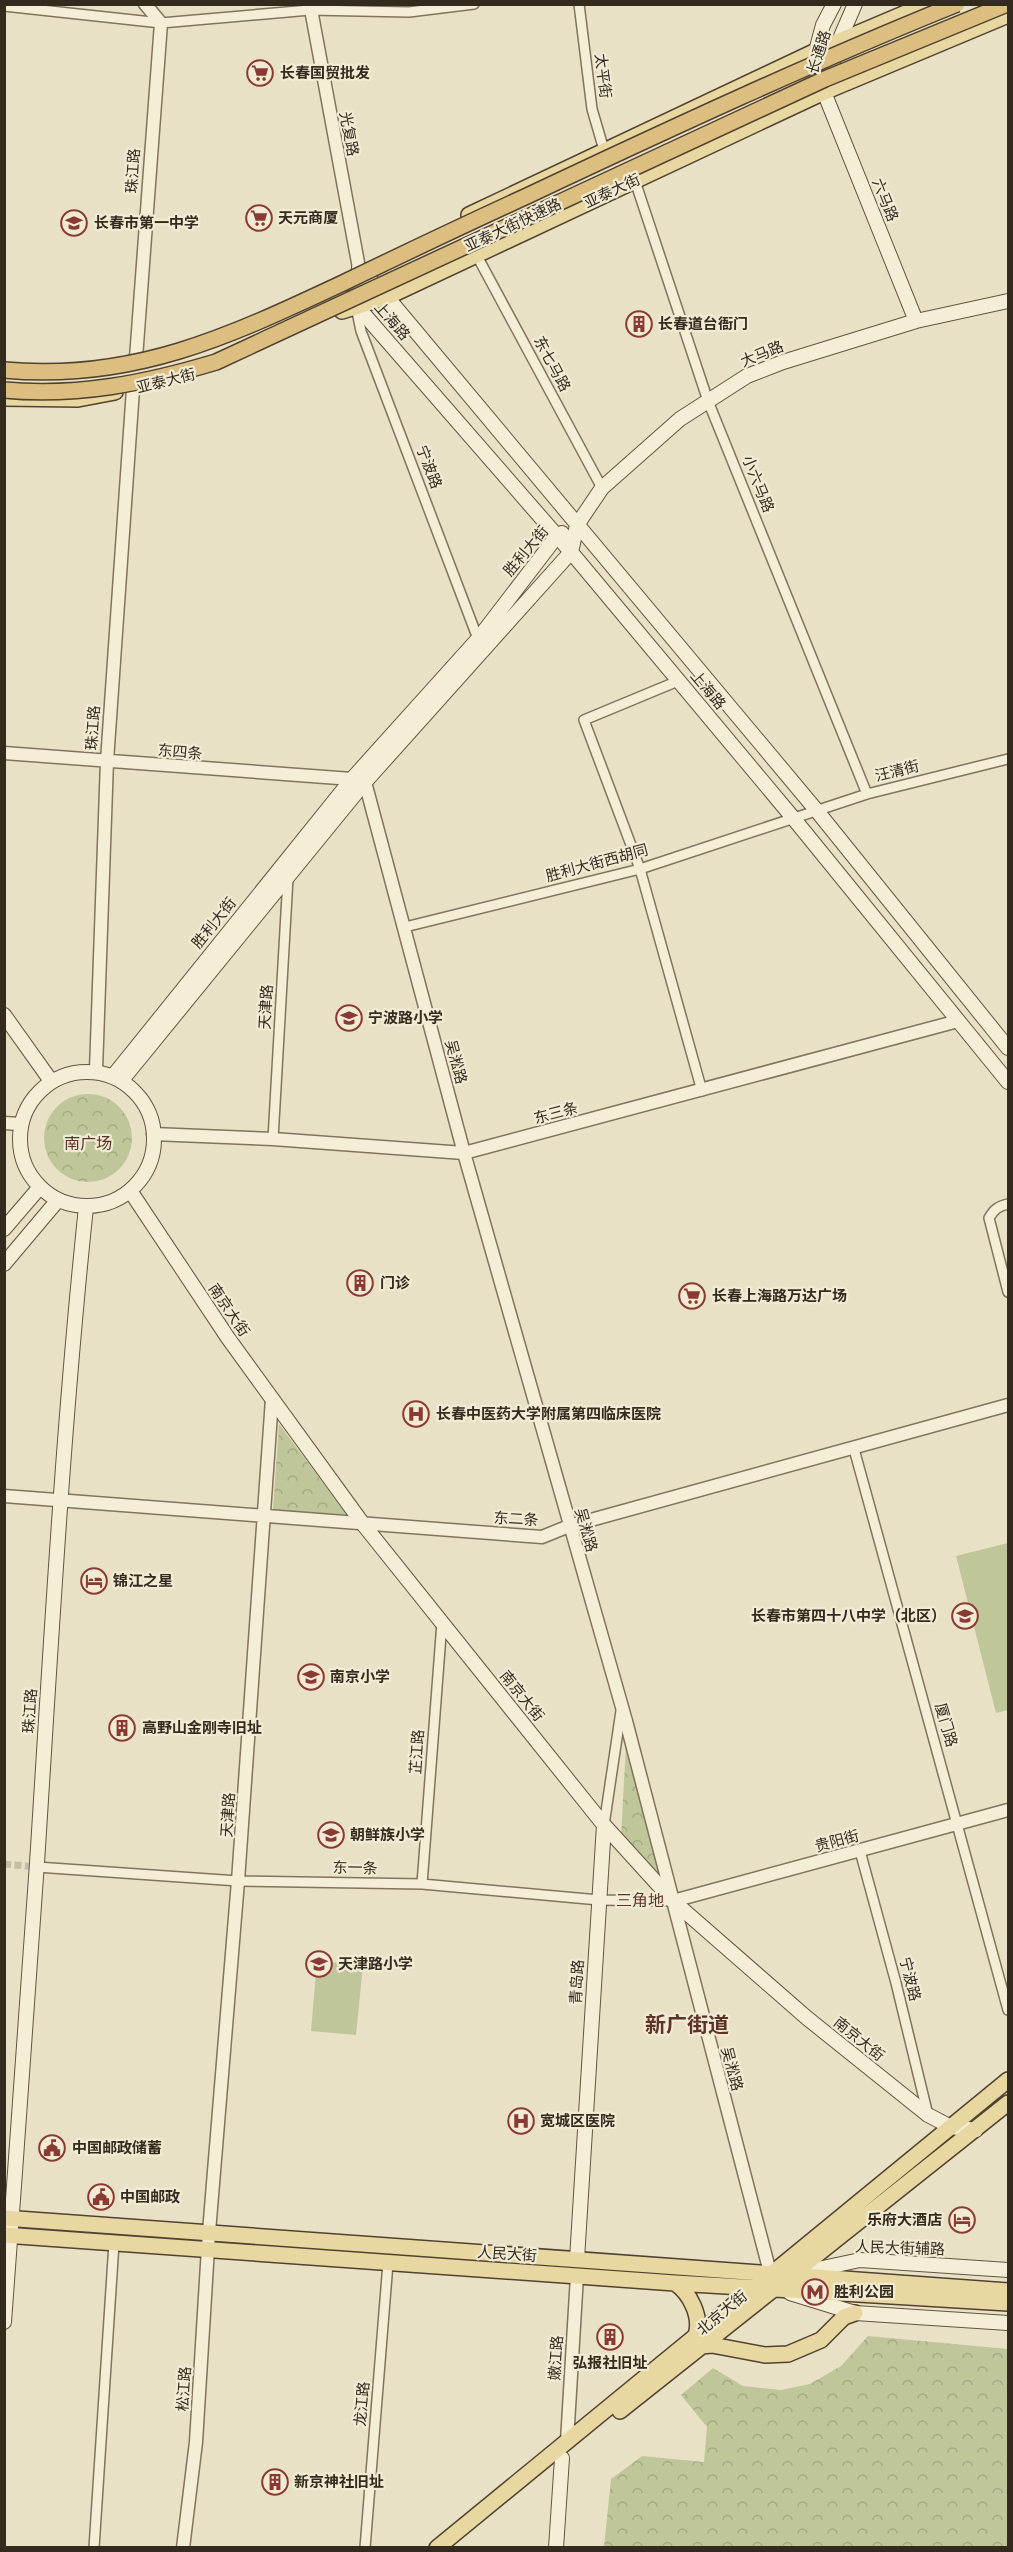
<svg xmlns="http://www.w3.org/2000/svg" width="1013" height="2552" viewBox="0 0 1013 2552" font-family="'Source Serif 4','Noto Sans SC',serif">
  <defs>
    <pattern id="park-crowns" width="20" height="18" patternUnits="userSpaceOnUse" patternTransform="scale(1.5)"><rect width="20" height="18" fill="#bec69a"/><path d="M2 6a3 3 0 1 1 6 0M12 15a3 3 0 1 1 6 0" fill="none" stroke="#a4aa84"/></pattern>
  </defs>
  <rect width="100%" height="100%" fill="#e9e1c5"/>
  <path fill="url(#park-crowns)" d="M44 1138a44 44 0 1 1 88 0a44 44 0 1 1-88 0Z
    M 279,1424 L 347,1515 L 273,1510 Z
    M 626,1744 L 670,1895 L 621,1837 Z
    M 868,2336 L 1008,2349 L 1008,2547 L 604,2547 L 611,2479 L 642,2456 L 704,2462 L 707,2427 L 681,2395 L 713,2368 L 743,2386 L 781,2390 L 810,2384 L 841,2366 Z"/>
  <path fill="#bec69a" d="M 1008,1543 L 1008,1710 L 996,1713 L 956,1556 Z
    M 317,1961 L 363,1965 L 356,2035 L 311,2031 Z"/>
  <g fill="none" stroke-linecap="round" stroke-linejoin="round">
    <path stroke="#c5bda4" stroke-width="7" stroke-dasharray="7 3.5" stroke-linecap="butt" d="M 4,1864 L 37,1867"/>
    <g stroke="#82735d" stroke-width="12">
      <path id="minor" d="M 579,4 L 592,109 L 604,150
        M 4,6 L 161,23 L 310,10 L 409,12 L 474,4
        M 635,181 L 708,401 L 867,794
        M 476,254 L 602,488
        M 356,307 L 361,331 L 478,639
        M 678,681 L 584,720 L 640,869 L 702,1091
        M 405,927 L 640,869 L 867,794 L 1008,759
        M 273,1139 L 288,878
        M 1008,1204 C 999,1206 994,1209 989,1218 L 1008,1292
        M 854,1449 L 1008,2010
        M 604,1825 L 621,1711
        M 860,1851 L 896,1983 L 928,2115
        M 37,1867 L 238,1881 L 422,1884 L 599,1900 L 673,1901
        M 422,1884 L 442,1622
        M 94,2548 L 114,2243
        M 365,2548 L 388,2263"/>
    </g>
    <g stroke="#82735d" stroke-width="15">
      <path id="tertiary" d="M 310,4 L 359,268
        M 136,358 L 161,23 L 145,4
        M 4,753 L 352,779
        M 365,782 L 464,1153 L 626,1721 L 772,2280
        M 96,1070 L 107,761 L 133,389
        M 4,1123 L 20,1124
        M 153,1134 L 273,1139 L 464,1153 L 958,1021
        M 4,1496 L 542,1537 L 569,1526 L 1008,1405
        M 673,1901 L 1008,1810
        M 567,2441 L 577,2276
        M 183,2548 L 196,2442 L 209,2232 L 238,1881 L 272,1399"/>
    </g>
    <g stroke="#645440" stroke-width="16">
      <path id="secondary" d="M 834,4 L 823,25 L 816,51 L 824,92 L 916,321
        M 826,84 L 839,41 L 855,4
        M 359,268 L 356,305 L 571,552 L 794,819 L 1008,1082
        M 359,268 L 387,297 L 817,811 L 1008,1048
        M 4,1015 L 51,1081
        M20 1139a67 67 0 1 1 134 0a67 67 0 1 1-134 0Z
        M 114,1075 L 352,779 L 478,639 L 557,536 L 562,533
        M 122,1080 L 365,782 L 571,552 L 577,525 L 602,488 L 680,419 L 747,376 L 783,362 L 916,321 L 1008,301
        M 131,1192 L 228,1338 L 363,1524 L 604,1825 L 673,1901 L 807,2018 L 928,2115 L 951,2127 L 976,2130
        M 4,1229 L 40,1187
        M 4,1264 L 58,1200
        M 577,2259 L 604,1825
        M 799,2273 L 860,2260 L 1008,2270
        M 790,2293 L 855,2313 L 1008,2323
        M 4,2322 C 15,2169 27,2016 37,1863 C 51,1644 63,1425 86,1207
        M 556,2548 L 562,2458"/>
    </g>
    <g stroke="#504231" stroke-width="18">
      <path id="primary" d="M 469,215 L 816,51 L 927,4
        M 342,311 L 387,297 L 824,92 L 1008,15
        M 4,398 L 78,399 L 115,392
        M 4,2218 L 1008,2291
        M 4,2235 L 675,2283 L 1008,2303
        M 675,2283 C 690,2293 702,2317 696,2335
        M 701,2346 L 712,2345 L 765,2355 L 788,2354 L 821,2340 L 844,2317 L 855,2313
        M 620,2411 L 1008,2103
        M 437,2548 L 1008,2080"/>
    </g>
    <use href="#minor" stroke="#f5eed7" stroke-width="9"/>
    <use href="#tertiary" stroke="#f5eed7" stroke-width="12"/>
    <use href="#secondary" stroke="#f5eed7" stroke-width="14"/>
    <use href="#primary" stroke="#e8d7a1" stroke-width="15"/>
    <g stroke="#504231" stroke-width="18" stroke-linecap="butt">
      <path id="trunk-bridge" d="M 4,370 C 134,382 232,335 345,282 C 405,253 466,224 527,196 C 669,129 811,63 957,4
        M 4,390 C 77,397 146,383 216,362 L 825,79 L 1007,4"/>
    </g>
    <use href="#trunk-bridge" stroke="#dcbe80" stroke-width="15"/>
  </g>
  <defs>
    <g id="supermarket-ring" transform="scale(1.35)"><circle r="9.5" fill="#f1ebd4" stroke="#8b3934" stroke-width="1.5"/><path d="M-6-5.5h2.5l.6 2H6L4.5 2H-2.5L-4.4-4H-6ZM-1.5 3.2a1.3 1.3 0 1 0 .1 0ZM3 3.2a1.3 1.3 0 1 0 .1 0Z" fill="#8b3934"/></g>
    <g id="school-ring" transform="scale(1.35)"><circle r="9.5" fill="#f1ebd4" stroke="#8b3934" stroke-width="1.5"/><path d="M0-5L7-2L0 1L-7-2ZM-4 1L0 2.5L4 1V4Q0 6-4 4Z" fill="#8b3934"/></g>
    <g id="building-ring" transform="scale(1.35)"><circle r="9.5" fill="#f1ebd4" stroke="#8b3934" stroke-width="1.5"/><path d="M-4-6H4V6H1V3H-1V6H-4ZM-2.5-4.3h1.7v1.8h-1.7ZM.8-4.3h1.7v1.8H.8ZM-2.5-1h1.7V.8h-1.7ZM.8-1h1.7V.8H.8Z" fill="#8b3934"/></g>
    <g id="hospital-ring" transform="scale(1.35)"><circle r="9.5" fill="#f1ebd4" stroke="#8b3934" stroke-width="1.5"/><path d="M-5-5h3v3.5h4V-5h3V5h-3V1.5h-4V5h-3Z" fill="#8b3934"/></g>
    <g id="hotel-ring" transform="scale(1.35)"><circle r="9.5" fill="#f1ebd4" stroke="#8b3934" stroke-width="1.5"/><path d="M-6-4.5h1.5V1H6V5H4.5V3h-9V5H-6ZM-4 0a1.8 1.8 0 1 1 3.6 0ZM.5 0V-2.5h3Q6-2.5 6 0Z" fill="#8b3934"/></g>
    <g id="civic-ring" transform="scale(1.35)"><circle r="9.5" fill="#f1ebd4" stroke="#8b3934" stroke-width="1.5"/><path d="M-.6-6.5H3V-4.5H.6V-3L4-1V1h2V6H-6V1h2V-1L-.6-3ZM-1.2 2.5V6h2.4V2.5Z" fill="#8b3934"/></g>
    <g id="metro-ring" transform="scale(1.35)"><circle r="9.5" fill="#f1ebd4" stroke="#8b3934" stroke-width="1.5"/><path d="M-5.5 5V-5H-3L0 0L3-5H5.5V5H3V-.5L0 4L-3-.5V5Z" fill="#8b3934"/></g>
  </defs>
  <g fill-rule="evenodd">
    <use href="#supermarket-ring" x="260" y="73"/>
    <use href="#supermarket-ring" x="259" y="218"/>
    <use href="#school-ring" x="74" y="223"/>
    <use href="#building-ring" x="639" y="324"/>
    <use href="#school-ring" x="349" y="1018"/>
    <use href="#building-ring" x="360" y="1283"/>
    <use href="#supermarket-ring" x="692" y="1296"/>
    <use href="#hospital-ring" x="416" y="1414"/>
    <use href="#hotel-ring" x="94" y="1581"/>
    <use href="#school-ring" x="965" y="1616"/>
    <use href="#school-ring" x="311" y="1677"/>
    <use href="#building-ring" x="122" y="1728"/>
    <use href="#school-ring" x="331" y="1835"/>
    <use href="#school-ring" x="319" y="1964"/>
    <use href="#hospital-ring" x="521" y="2121"/>
    <use href="#civic-ring" x="52" y="2148"/>
    <use href="#civic-ring" x="101" y="2197"/>
    <use href="#hotel-ring" x="962" y="2220"/>
    <use href="#metro-ring" x="815" y="2292"/>
    <use href="#building-ring" x="610" y="2337"/>
    <use href="#building-ring" x="275" y="2482"/>
  </g>
  <g text-anchor="middle" stroke-width="4.5" stroke-linejoin="round" paint-order="stroke">
    <g font-size="15" fill="#342b1f" stroke="#f1ebd4">
      <text transform="translate(819 52) rotate(-72)" y="5">长通路</text>
      <text transform="translate(603 76) rotate(83)" y="5">太平街</text>
      <text transform="translate(349 134) rotate(79)" y="5">光复路</text>
      <text transform="translate(133 171) rotate(-86)" y="5">珠江路</text>
      <text transform="translate(612 191) rotate(-25)" y="5">亚泰大街</text>
      <text transform="translate(885 200) rotate(68)" y="5">六马路</text>
      <text transform="translate(513 225) rotate(-25)" y="5">亚泰大街快速路</text>
      <text transform="translate(392 321) rotate(49)" y="5">上海路</text>
      <text transform="translate(762 354) rotate(-22)" y="5">大马路</text>
      <text transform="translate(552 364) rotate(62)" y="5">东七马路</text>
      <text transform="translate(166 381) rotate(-14)" y="5">亚泰大街</text>
      <text transform="translate(429 467) rotate(69)" y="5">宁波路</text>
      <text transform="translate(758 484) rotate(68)" y="5">小六马路</text>
      <text transform="translate(526 551) rotate(-50)" y="5">胜利大街</text>
      <text transform="translate(708 690) rotate(50)" y="5">上海路</text>
      <text transform="translate(93 728) rotate(-86)" y="5">珠江路</text>
      <text transform="translate(180 752) rotate(5)" y="5">东四条</text>
      <text transform="translate(897 771) rotate(-14)" y="5">汪清街</text>
      <text transform="translate(597 863) rotate(-15)" y="5">胜利大街西胡同</text>
      <text transform="translate(214 923) rotate(-51)" y="5">胜利大街</text>
      <text transform="translate(266 1007) rotate(-87)" y="5">天津路</text>
      <text transform="translate(456 1062) rotate(75)" y="5">吴淞路</text>
      <text transform="translate(556 1113) rotate(-15)" y="5">东三条</text>
      <text transform="translate(229 1310) rotate(56)" y="5">南京大街</text>
      <text transform="translate(516 1519) rotate(3)" y="5">东二条</text>
      <text transform="translate(586 1530) rotate(74)" y="5">吴淞路</text>
      <text transform="translate(522 1696) rotate(51)" y="5">南京大街</text>
      <text transform="translate(30 1711) rotate(-86)" y="5">珠江路</text>
      <text transform="translate(946 1725) rotate(74)" y="5">厦门路</text>
      <text transform="translate(417 1752) rotate(-86)" y="5">芷江路</text>
      <text transform="translate(228 1815) rotate(-86)" y="5">天津路</text>
      <text transform="translate(837 1841) rotate(-15)" y="5">贵阳街</text>
      <text transform="translate(355 1868) rotate(1)" y="5">东一条</text>
      <text transform="translate(910 1979) rotate(76)" y="5">宁波路</text>
      <text transform="translate(577 1982) rotate(-87)" y="5">青岛路</text>
      <text transform="translate(859 2039) rotate(39)" y="5">南京大街</text>
      <text transform="translate(732 2069) rotate(75)" y="5">吴淞路</text>
      <text transform="translate(900 2248) rotate(2)" y="5">人民大街辅路</text>
      <text transform="translate(507 2254) rotate(4)" y="5">人民大街</text>
      <text transform="translate(722 2313) rotate(-40)" y="5">北京大街</text>
      <text transform="translate(556 2358) rotate(-86)" y="5">嫩江路</text>
      <text transform="translate(184 2389) rotate(-86)" y="5">松江路</text>
      <text transform="translate(362 2404) rotate(-85)" y="5">龙江路</text>
    </g>
    <g font-size="15" font-weight="bold" fill="#342b1f" stroke="#f1ebd4" text-anchor="start">
      <text x="280" y="78">长春国贸批发</text>
      <text x="278" y="223">天元商厦</text>
      <text x="94" y="228">长春市第一中学</text>
      <text x="658" y="329">长春道台衙门</text>
      <text x="368" y="1023">宁波路小学</text>
      <text x="380" y="1288">门诊</text>
      <text x="712" y="1301">长春上海路万达广场</text>
      <text x="436" y="1419">长春中医药大学附属第四临床医院</text>
      <text x="113" y="1586">锦江之星</text>
      <text x="946" y="1621" text-anchor="end">长春市第四十八中学（北区）</text>
      <text x="330" y="1682">南京小学</text>
      <text x="142" y="1733">高野山金刚寺旧址</text>
      <text x="350" y="1840">朝鲜族小学</text>
      <text x="338" y="1969">天津路小学</text>
      <text x="540" y="2126">宽城区医院</text>
      <text x="72" y="2153">中国邮政储蓄</text>
      <text x="120" y="2202">中国邮政</text>
      <text x="942" y="2225" text-anchor="end">乐府大酒店</text>
      <text x="834" y="2297">胜利公园</text>
      <text x="610" y="2368" text-anchor="middle">弘报社旧址</text>
      <text x="294" y="2487">新京神社旧址</text>
    </g>
    <g font-size="16" fill="#5c3324" stroke="#f1ebd4">
      <text x="88" y="1149">南广场</text>
      <text x="640" y="1906">三角地</text>
    </g>
    <g font-size="21" font-weight="bold" fill="#5c3324" stroke="#f1ebd4">
      <text x="687" y="2032">新广街道</text>
    </g>
  </g>
  <rect width="1013" height="2552" fill="none" stroke="#342b1f" stroke-width="12"/>
</svg>
